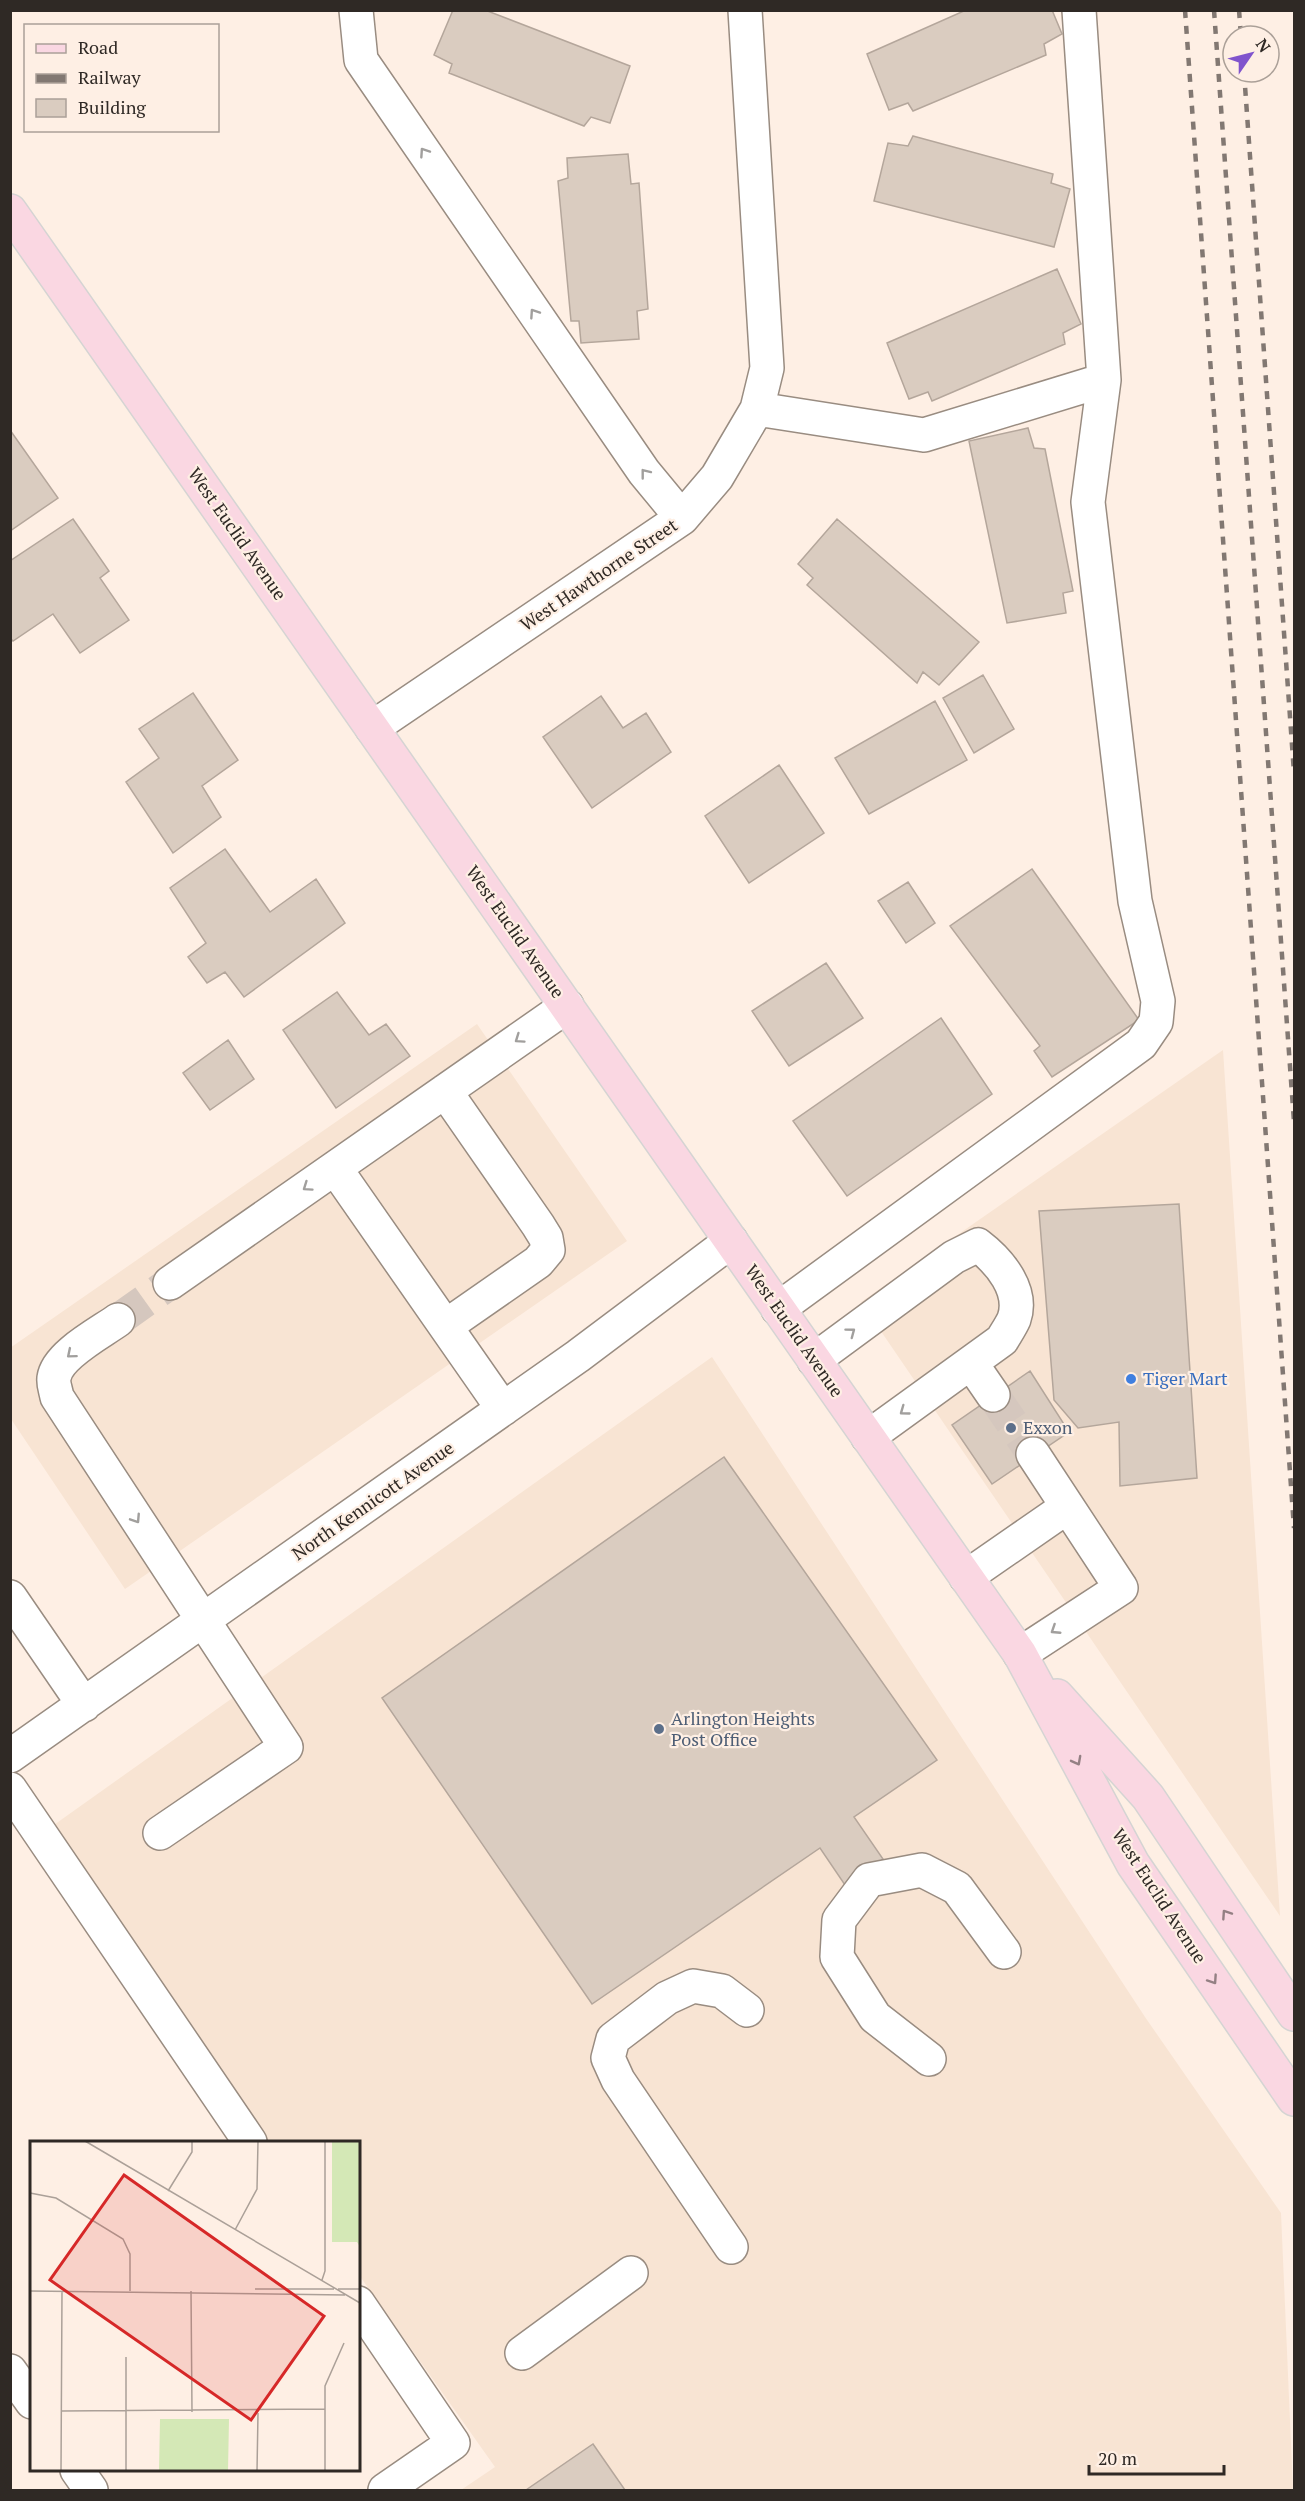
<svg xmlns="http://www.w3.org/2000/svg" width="1305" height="2501" viewBox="0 0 1305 2501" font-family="'PT Serif',serif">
  <rect width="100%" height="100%" fill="#feefe4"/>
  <path fill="#f8e4d3" d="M 477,1024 L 627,1241 L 125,1589 L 11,1419 L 10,1348 Z
    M 1223,1050 L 1280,1916 L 861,1302 Z
    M 712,1357 L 1145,2017 L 1281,2213 L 1293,2490 L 461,2490 L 495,2467 L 359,2275 L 358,2142 L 264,2142 L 44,1832 Z"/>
  <path fill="#daccc0" stroke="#b4a69b" stroke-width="1.5" d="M 453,10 L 485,10 L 630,66 L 610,123 L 591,117 L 584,126 L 449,73 L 452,64 L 434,55 Z
    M 966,10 L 1052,10 L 1062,34 L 1044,44 L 1046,55 L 913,111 L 908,103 L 889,110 L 867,54 Z
    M 913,136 L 1053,174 L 1051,183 L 1070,189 L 1054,247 L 874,201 L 888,143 L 908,146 Z
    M 628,154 L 631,184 L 639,183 L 648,309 L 637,311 L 639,339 L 581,343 L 579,321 L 571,321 L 558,181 L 568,178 L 567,158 Z
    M 1057,269 L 1081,324 L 1063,333 L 1065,344 L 932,401 L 928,392 L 909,399 L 887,343 Z
    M 1028,428 L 1034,448 L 1045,449 L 1073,591 L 1063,593 L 1066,613 L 1007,623 L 969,441 Z
    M 10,430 L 58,498 L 10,531 Z
    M 73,519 L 109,571 L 100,578 L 129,620 L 80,653 L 53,614 L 13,641 L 10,638 L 10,561 Z
    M 837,519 L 979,642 L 939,685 L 923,672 L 917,683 L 807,585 L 813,578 L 798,564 Z
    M 983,675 L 1014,729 L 974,753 L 943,698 Z
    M 193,693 L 238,760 L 202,786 L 221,817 L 173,853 L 126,782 L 159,758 L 139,729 Z
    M 601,696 L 623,728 L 646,713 L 671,752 L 592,808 L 543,737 Z
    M 935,701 L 967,760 L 869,814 L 835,758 Z
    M 779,765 L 824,833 L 749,883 L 705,816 Z
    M 225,849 L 270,912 L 316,879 L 345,923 L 244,997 L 225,972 L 207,983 L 188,957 L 206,943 L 170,888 Z
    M 1032,869 L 1139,1020 L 1052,1077 L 1034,1051 L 1040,1046 L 950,926 Z
    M 908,882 L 935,923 L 906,943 L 878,901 Z
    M 826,963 L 863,1018 L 789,1066 L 752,1011 Z
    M 337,992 L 369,1035 L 386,1024 L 410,1056 L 336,1108 L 283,1030 Z
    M 941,1018 L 992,1094 L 847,1196 L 793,1121 Z
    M 228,1040 L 254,1079 L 210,1110 L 183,1073 Z
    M 1179,1204 L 1197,1478 L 1120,1486 L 1119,1422 L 1078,1428 L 1054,1400 L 1039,1211 Z
    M 1030,1371 L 1069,1432 L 992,1484 L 952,1425 Z
    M 724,1457 L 937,1760 L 854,1817 L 883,1859 L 845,1885 L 820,1848 L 592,2004 L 382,1698 Z
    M 593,2444 L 625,2490 L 526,2490 Z"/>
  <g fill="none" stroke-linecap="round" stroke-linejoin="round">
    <path stroke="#d5c7be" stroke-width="33" stroke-dasharray="33 16" stroke-linecap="butt" d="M 118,1320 L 170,1283
      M 993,1395 L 1033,1454"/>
    <g stroke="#998c81" stroke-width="36">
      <path id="minor" d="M 356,10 L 361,60 L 644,472 L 682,518
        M 757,409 L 924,435 L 1104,380 L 1079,10
        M 372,728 L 682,518 L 717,477 L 757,409 L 767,368 L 745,10
        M 445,1091 L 538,1225 L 546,1238 L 548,1250 L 538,1262 L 446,1326
        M 335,1168 L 503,1409
        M 170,1283 L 567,1006
        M 778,1309 L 1141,1044 L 1156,1022 L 1158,1001 L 1135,901 L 1088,502 L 1104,380
        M 118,1320 C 100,1333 57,1355 54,1378 C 53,1384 56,1391 57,1397 L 286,1747 L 160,1833
        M 814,1360 L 954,1257 L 978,1245 C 999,1261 1024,1290 1014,1319 C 1011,1326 1006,1333 1002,1340 L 868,1437
        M 971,1363 L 993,1395
        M 966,1577 L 1067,1507
        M 10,1597 L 84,1705
        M 1020,1654 L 1121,1588 L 1033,1454
        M 10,1756 L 578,1356 L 731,1241
        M 10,1789 L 250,2142
        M 929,2059 L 875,2017 L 837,1957 L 839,1920 L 869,1880 L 922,1870 L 957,1888 L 1004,1952
        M 731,2247 L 618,2080 L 608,2058 L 613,2039 L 667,1998 L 693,1986 L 722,1991 L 747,2010
        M 358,2303 L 453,2443 L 385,2490
        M 522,2353 L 631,2273
        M 10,2371 L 32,2402
        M 77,2470 L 91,2490"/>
    </g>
    <g stroke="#d5d4d3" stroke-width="36">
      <path id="major" d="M 10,211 L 1020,1654 L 1133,1864 L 1294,2099
        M 1057,1696 L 1148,1797 L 1294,2014"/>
    </g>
    <use href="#minor" stroke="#fff" stroke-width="33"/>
    <use href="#major" stroke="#fad7e2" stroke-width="33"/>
    <path stroke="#827872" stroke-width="4.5" stroke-dasharray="8 8" stroke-linecap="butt" d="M 1185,10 L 1294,1528
      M 1214,10 L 1294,1122
      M 1239,10 L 1241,36
      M 1244,72 L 1294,773"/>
  </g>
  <defs><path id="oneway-chevron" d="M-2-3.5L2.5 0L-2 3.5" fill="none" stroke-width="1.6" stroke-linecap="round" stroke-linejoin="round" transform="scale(1.5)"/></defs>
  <g stroke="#a19f9d">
    <use href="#oneway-chevron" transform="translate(424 152) rotate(-124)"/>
    <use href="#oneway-chevron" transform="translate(534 313) rotate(-124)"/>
    <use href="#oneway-chevron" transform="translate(645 473) rotate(-128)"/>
    <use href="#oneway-chevron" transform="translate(519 1039) rotate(145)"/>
    <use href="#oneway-chevron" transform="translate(307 1187) rotate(145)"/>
    <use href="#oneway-chevron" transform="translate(851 1332) rotate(-37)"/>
    <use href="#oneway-chevron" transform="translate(71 1354) rotate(140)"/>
    <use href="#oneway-chevron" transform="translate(904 1411) rotate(144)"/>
    <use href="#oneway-chevron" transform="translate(136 1519) rotate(57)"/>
    <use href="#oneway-chevron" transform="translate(1055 1630) rotate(147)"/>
  </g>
  <g stroke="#948084">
    <use href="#oneway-chevron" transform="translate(1077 1761) rotate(62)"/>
    <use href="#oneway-chevron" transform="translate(1226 1914) rotate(-124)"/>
    <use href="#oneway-chevron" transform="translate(1213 1980) rotate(56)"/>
  </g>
  <circle fill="#3f7fe0" stroke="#feefe4" stroke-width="2" cx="1131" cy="1379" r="6"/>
  <g fill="#5c6f8a" stroke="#feefe4" stroke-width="2">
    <circle cx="1011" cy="1428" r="6"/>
    <circle cx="659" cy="1729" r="6"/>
  </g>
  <g text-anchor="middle" stroke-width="4.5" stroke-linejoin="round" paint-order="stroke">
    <g font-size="18" fill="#2f2925" stroke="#feefe4">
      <text transform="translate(237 534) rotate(55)" y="6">West Euclid Avenue</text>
      <text transform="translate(599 575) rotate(-34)" y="6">West Hawthorne Street</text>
      <text transform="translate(515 932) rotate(55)" y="6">West Euclid Avenue</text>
      <text transform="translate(794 1331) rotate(55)" y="6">West Euclid Avenue</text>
      <text transform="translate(373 1501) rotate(-35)" y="6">North Kennicott Avenue</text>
      <text transform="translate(1159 1896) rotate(57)" y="6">West Euclid Avenue</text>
    </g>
    <g font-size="18" fill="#366cbe" stroke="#feefe4" text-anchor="start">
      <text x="1143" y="1385">Tiger Mart</text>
    </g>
    <g font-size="18" fill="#4e5e75" stroke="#feefe4" text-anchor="start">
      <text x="1023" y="1434">Exxon</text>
      <text x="671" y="1725">Arlington Heights<tspan x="671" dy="21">Post Office</tspan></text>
    </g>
  </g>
  <g transform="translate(30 2141)">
    <rect width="330" height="330" fill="#feefe4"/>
    <path d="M 302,0 L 330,0 L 330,106 L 327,101 L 302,101 ZM 130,278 L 199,278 L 198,330 L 129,330 Z" fill="#d4e8b6"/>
    <path fill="none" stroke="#aba098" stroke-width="1.5" d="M 55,0 L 330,162M 138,50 L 162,11 L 162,0M 0,52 L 26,57 L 93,98 L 100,113 L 100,150M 205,89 L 227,48 L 228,0M 292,139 L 295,130 L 295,0M 225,148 L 304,148M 308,148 L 330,148M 0,150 L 315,154M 161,150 L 162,271M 96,216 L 96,330M 32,270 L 295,268M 31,330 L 32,150M 227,330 L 228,272M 295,330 L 295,245 L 314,202"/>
    <path fill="#d62828" fill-opacity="0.15" stroke="#d62828" stroke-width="3" d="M 94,34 L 294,175 L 221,279 L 20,139 Z"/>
    <rect width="330" height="330" fill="none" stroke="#2f2925" stroke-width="3"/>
  </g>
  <rect width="1305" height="2501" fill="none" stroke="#2f2925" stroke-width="24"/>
  <rect x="24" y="24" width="195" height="108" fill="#feefe4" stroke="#aba098" stroke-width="1.5"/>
  <rect x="36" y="44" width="30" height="9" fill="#fad7e2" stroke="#aba098" stroke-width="1.5"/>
  <text x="78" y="54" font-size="18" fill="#2f2925">Road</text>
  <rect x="36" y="74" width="30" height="9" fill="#827872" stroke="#aba098" stroke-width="1.5"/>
  <text x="78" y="84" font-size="18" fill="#2f2925">Railway</text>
  <rect x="36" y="99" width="30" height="18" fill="#daccc0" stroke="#aba098" stroke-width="1.5"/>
  <text x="78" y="114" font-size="18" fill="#2f2925">Building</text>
  <g transform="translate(1251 54) rotate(55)"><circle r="28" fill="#feefe4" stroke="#aba098" stroke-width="1.5"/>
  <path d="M0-4.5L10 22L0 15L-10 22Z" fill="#8054cd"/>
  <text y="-9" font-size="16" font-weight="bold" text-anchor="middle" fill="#2f2925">N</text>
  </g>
  <path d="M1089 2465v9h135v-9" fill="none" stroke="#2f2925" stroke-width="3"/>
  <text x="1098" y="2465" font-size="18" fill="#2f2925" stroke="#feefe4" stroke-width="4.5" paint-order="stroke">20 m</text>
</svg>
